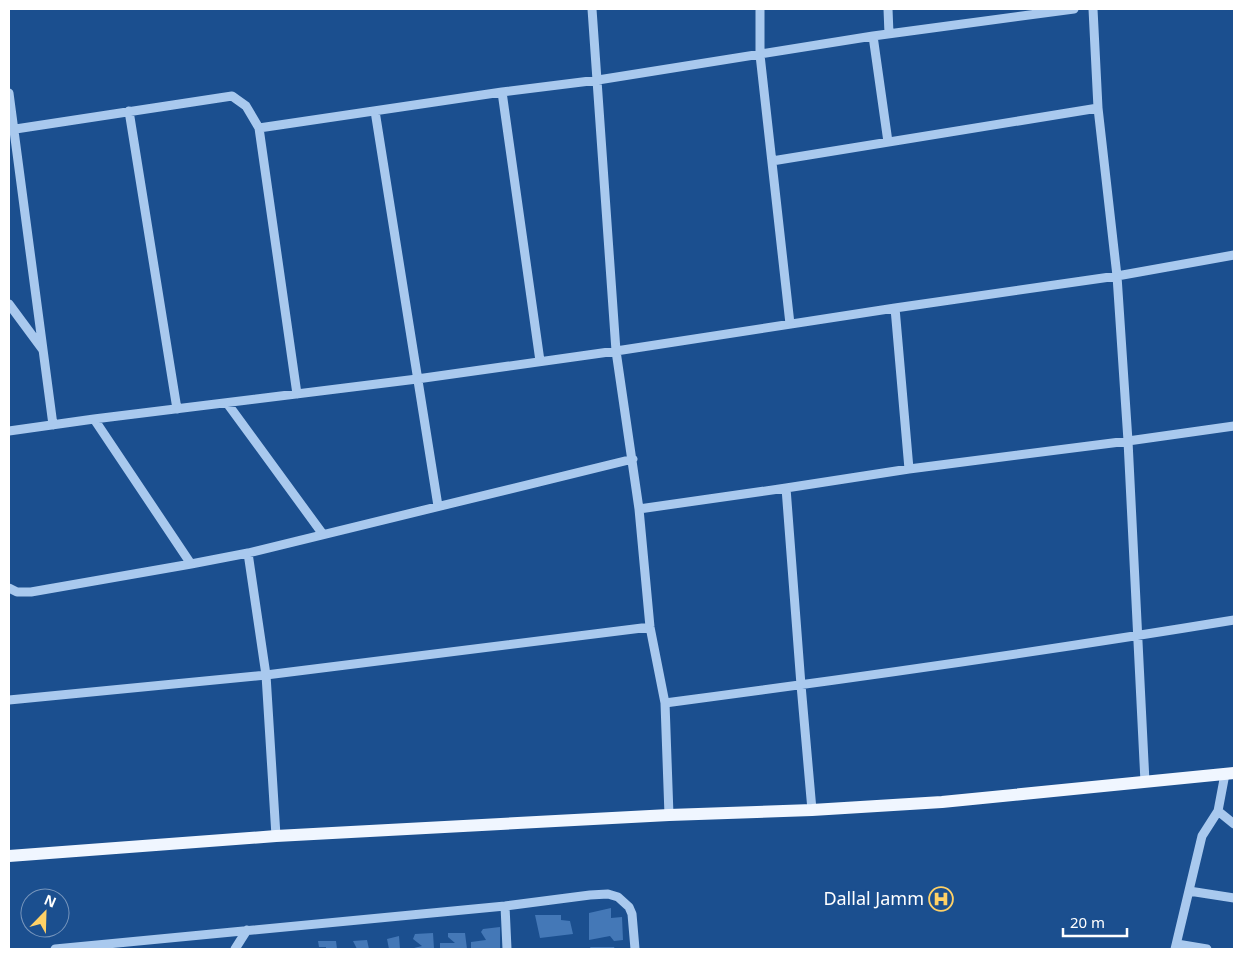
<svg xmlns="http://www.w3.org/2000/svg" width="1243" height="958" viewBox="0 0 1243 958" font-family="'Noto Sans',sans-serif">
  <rect width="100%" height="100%" fill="#1b4f8f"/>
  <path fill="#4478b7" d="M 611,908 L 611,918 L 622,917 L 623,940 L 614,941 L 610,936 L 589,940 L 589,913 Z
    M 535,915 L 561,915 L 561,920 L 570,921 L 573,934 L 540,938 Z
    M 500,927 L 500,949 L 471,949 L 471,942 L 486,940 L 481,932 L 483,929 Z
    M 433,933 L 434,949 L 410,949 L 422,946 L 413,939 L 415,934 Z
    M 448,933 L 465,933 L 467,949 L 440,949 L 440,943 L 455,943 L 448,937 Z
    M 399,936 L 400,949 L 389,949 L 387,939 Z
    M 367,940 L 369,949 L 357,949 L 353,941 Z
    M 318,941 L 336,941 L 337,949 L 326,949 L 326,947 L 319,947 Z
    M 590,947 L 614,947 L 615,949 L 591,949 Z"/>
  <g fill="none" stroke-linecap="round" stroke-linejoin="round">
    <path stroke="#a9c9ee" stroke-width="9" d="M 592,9 L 616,351 L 639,509 L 650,627 L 665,703 L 669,815
      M 760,9 L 760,55 L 790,324
      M 888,9 L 889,34
      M 1093,9 L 1098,108 L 1117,276 L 1128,441 L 1145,782
      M 873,36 L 888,142
      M 502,92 L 540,361
      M 9,93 L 53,425
      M 129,111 L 177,409
      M 375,111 L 438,506
      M 259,128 L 502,92 L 598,80 L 873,36 L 1074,9
      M 9,130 L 232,96 L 246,106 L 259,128 L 297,394
      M 772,161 L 1098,108
      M 9,304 L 43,350
      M 895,308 L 909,469
      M 227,403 L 322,533
      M 94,419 L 191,564
      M 9,431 L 94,419 L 417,379 L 616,351 L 895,308 L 1117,276 L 1234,255
      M 786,488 L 801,685 L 812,810
      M 639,509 L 786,488 L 909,469 L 1128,441 L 1234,426
      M 248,553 L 266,675 L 276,836
      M 9,588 L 17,592 L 31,592 L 191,564 L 248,553 L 633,459
      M 9,700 L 266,675 L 650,627
      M 665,703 C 855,678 1045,651 1234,620
      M 1218,811 L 1234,824
      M 1189,891 L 1234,898
      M 505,906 L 507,949
      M 1177,944 L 1207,949
      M 55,949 L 505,906 L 590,895 L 608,894 L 618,897 L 629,907 L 632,914 L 635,949
      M 235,949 L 247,930
      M 1175,949 L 1202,836 L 1218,811 L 1225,774"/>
    <path stroke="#f0f6ff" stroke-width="12" d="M 9,856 L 276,836 L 669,815 L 812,810 L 942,802 L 1234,773"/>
  </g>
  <defs>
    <g id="hospital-ring" transform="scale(1.25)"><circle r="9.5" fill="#1b4f8f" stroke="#ffd166" stroke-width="1.5"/><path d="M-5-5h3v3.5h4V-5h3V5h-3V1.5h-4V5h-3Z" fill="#ffd166"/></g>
  </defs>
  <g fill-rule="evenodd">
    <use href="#hospital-ring" x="941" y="899"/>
  </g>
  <g text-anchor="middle" stroke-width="4" stroke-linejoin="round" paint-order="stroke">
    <g font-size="18" fill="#fff" stroke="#1b4f8f" text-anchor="end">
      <text x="924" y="905">Dallal Jamm</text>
    </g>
  </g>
  <rect width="1243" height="958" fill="none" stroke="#ffffff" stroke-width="20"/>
  <g transform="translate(45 913) rotate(23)"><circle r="24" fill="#1b4f8f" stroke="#7695bc"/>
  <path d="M0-4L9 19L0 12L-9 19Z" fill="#ffd166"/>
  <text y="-8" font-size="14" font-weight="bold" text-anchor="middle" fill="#ffffff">N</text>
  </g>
  <path d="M1063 928v8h64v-8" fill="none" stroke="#ffffff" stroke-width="2.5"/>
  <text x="1070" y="928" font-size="15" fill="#ffffff" stroke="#1b4f8f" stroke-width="4" paint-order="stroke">20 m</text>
</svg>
